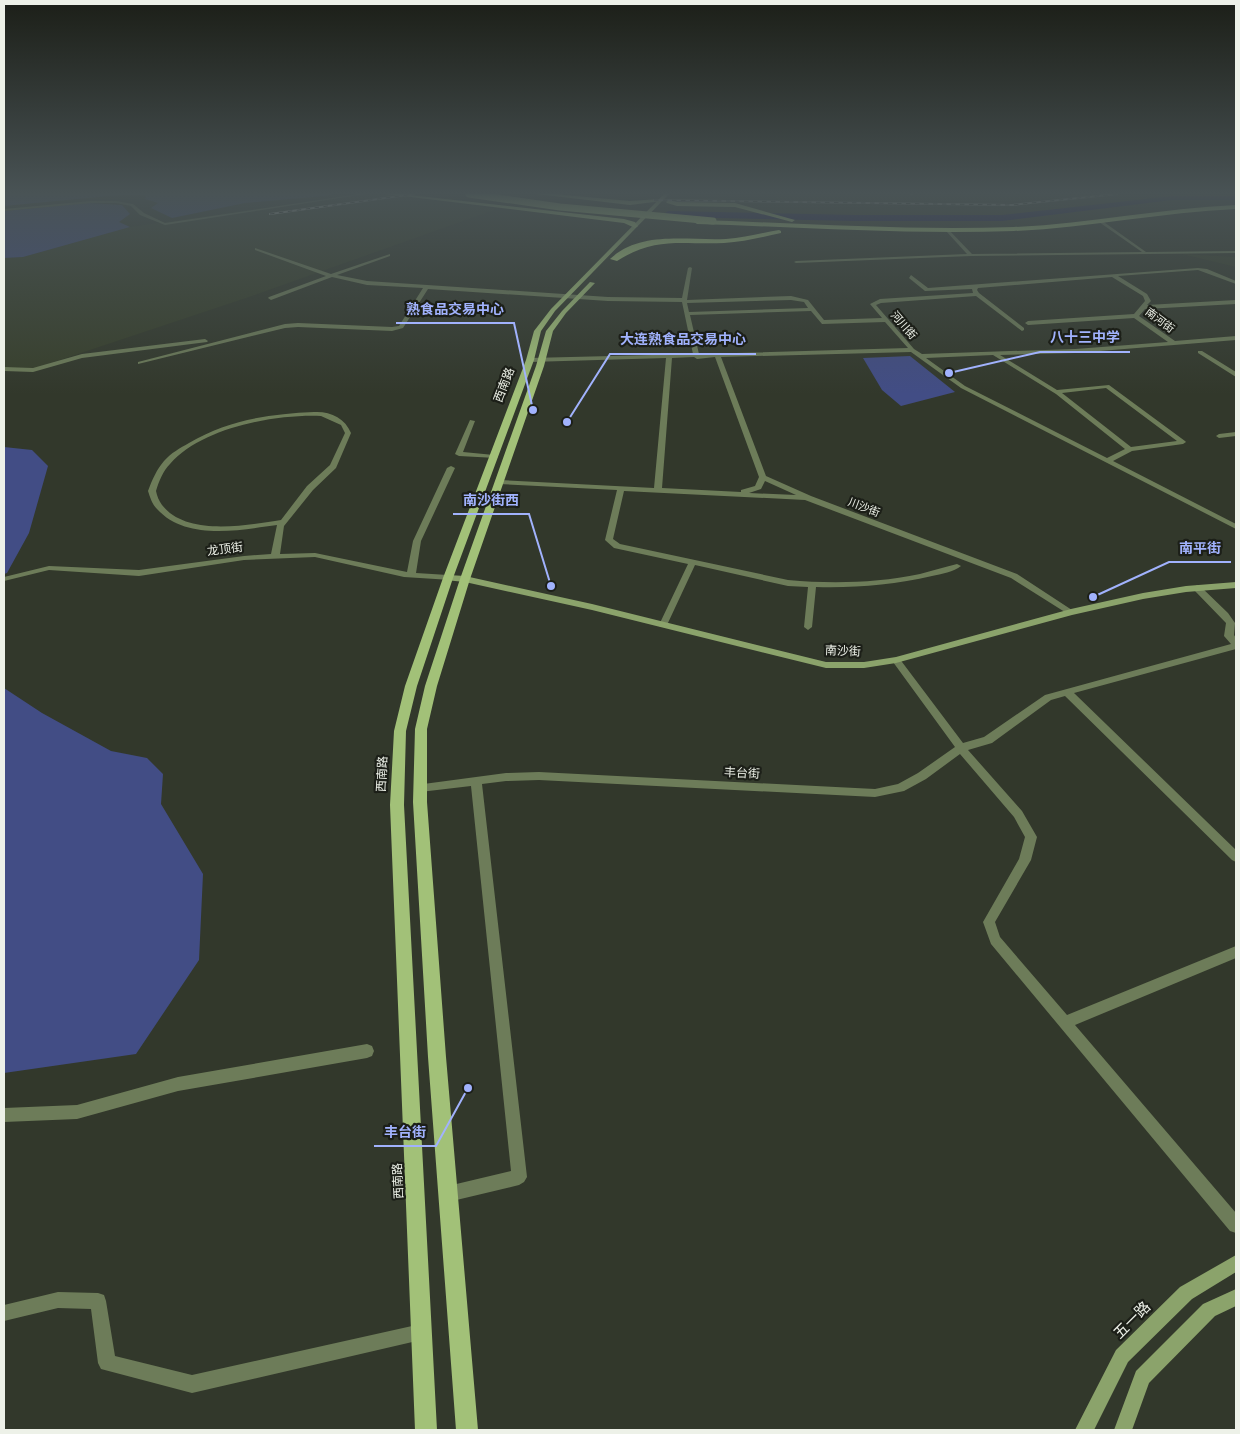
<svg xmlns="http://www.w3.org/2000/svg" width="1240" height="1434" viewBox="0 0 1240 1434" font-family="Arial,'Noto Sans SC',sans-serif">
  <rect width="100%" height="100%" fill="#32382b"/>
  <path fill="#373f2b" d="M 362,194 L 383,194 L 497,209 L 252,296 L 36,368 L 4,368 L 4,258 L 23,257 L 130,227 Z
    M 777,194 L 1104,194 L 1012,203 L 971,204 L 776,200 Z
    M 1182,254 L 1236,257 L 1236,267 Z"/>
  <path fill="#424d85" d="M 4,194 L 334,194 L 324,196 L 245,203 L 172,218 L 151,208 L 158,203 L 145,199 L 146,195 L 119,195 L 4,206 Z
    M 88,203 L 122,205 L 130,214 L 119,222 L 130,227 L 23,257 L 4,258 L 4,211 Z
    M 910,356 L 955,392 L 901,406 L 882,390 L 863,358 Z
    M 4,447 L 32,450 L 48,466 L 29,533 L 7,573 L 4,574 Z
    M 4,688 L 42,713 L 111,751 L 147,758 L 163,774 L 161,804 L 203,874 L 199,960 L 136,1054 L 4,1073 Z"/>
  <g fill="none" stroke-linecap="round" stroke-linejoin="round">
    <path fill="#110d54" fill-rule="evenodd" d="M 1172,196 L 1236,196 L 1236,200 L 1172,200 L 1002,221 L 855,221 L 668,217 L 664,214 L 668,211 L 855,215 L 1002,215 Z"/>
    <path fill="#6d7c59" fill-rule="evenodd" d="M 359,194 L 366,194 L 165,225 L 140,215 L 131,206 L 116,203 L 91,203 L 4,211 L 4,209 L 91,201 L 116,201 L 133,204 L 144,213 L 165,223 Z
      M 909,194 L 913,194 L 913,195 L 911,196 Z
      M 1101,220 L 1146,252 L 1236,251 L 1236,253 L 971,256 L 796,263 L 794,262 L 796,261 L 967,254 L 946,231 L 948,229 L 972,254 L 1142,252 L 1099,222 Z
      M 255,248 L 331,274 L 390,254 L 390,256 L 337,275 L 367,281 L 608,297 L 682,298 L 688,268 L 690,267 L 692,268 L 687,300 L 791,296 L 808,300 L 824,320 L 882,318 L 870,304 L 880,299 L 973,293 L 972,289 L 925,291 L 909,278 L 911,275 L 928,288 L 1198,268 L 1207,269 L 1236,281 L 1236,284 L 1198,270 L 1118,276 L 1147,294 L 1151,301 L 1147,305 L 1236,300 L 1236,304 L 1145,309 L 1139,316 L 1175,341 L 1236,336 L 1236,340 L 1075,353 L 1000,355 L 1057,390 L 1109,385 L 1185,441 L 1186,442 L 1183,444 L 1132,451 L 1113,461 L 1236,524 L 1236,529 L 961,388 L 911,352 L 721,357 L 766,476 L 811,496 L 1017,574 L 1075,612 L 1074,614 L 1068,614 L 1011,578 L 805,500 L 624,491 L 613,539 L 620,544 L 788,580 C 832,584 876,583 920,574 C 932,571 944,567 957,564 L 961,566 C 954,572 941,574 932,576 C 894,585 855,588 816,587 L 812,627 L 808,630 L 804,627 L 808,587 L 788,586 L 695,565 L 667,625 L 666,627 L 660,627 L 659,625 L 688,564 L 614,548 L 605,540 L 617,490 L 499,484 L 495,482 L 499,480 L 654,488 L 666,358 L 530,362 L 527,360 L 530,358 L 693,354 L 682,302 L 608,301 L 428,289 L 403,328 L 392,331 L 298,327 L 285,328 L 138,364 L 138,362 L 285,324 L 298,323 L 392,327 L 399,326 L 423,288 L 367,285 L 332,277 L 271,300 L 268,298 L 269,297 L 326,276 L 255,250 ZM 1112,277 L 1143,296 L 1145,301 L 1134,314 L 1028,321 L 1025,323 L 1028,325 L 1134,318 L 1168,342 L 1075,349 L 922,354 L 914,349 L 876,305 L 881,303 L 976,296 L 1022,331 L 1024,330 L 1024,328 L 979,293 L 977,290 L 978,288 ZM 791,300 L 804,302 L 808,308 L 689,312 L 687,303 ZM 811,311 L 822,324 L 885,322 L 908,348 L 699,354 L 690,315 ZM 993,355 L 1056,394 L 1125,449 L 1107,458 L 965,386 L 926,358 ZM 694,357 L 697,359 L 715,357 L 759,477 L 755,486 L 741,490 L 741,492 L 662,488 L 672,358 ZM 1106,388 L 1177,441 L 1131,447 L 1062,393 ZM 765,481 L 796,495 L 749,493 L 761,489 Z
      M 205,339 L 208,341 L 207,342 L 82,358 L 33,372 L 4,371 L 4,367 L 33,368 L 82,354 Z
      M 1198,351 L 1202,351 L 1236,372 L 1236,377 L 1198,353 Z
      M 314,412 C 330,411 345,418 351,433 L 336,468 L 313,490 L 284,526 L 280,554 L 315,553 L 407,572 L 413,541 L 447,468 L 451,466 L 455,468 L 421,541 L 416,573 L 448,575 L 452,578 L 451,580 L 404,577 L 315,557 L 244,560 L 139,576 L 49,570 L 4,581 L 4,577 L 49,566 L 139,570 L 244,556 L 271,554 L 277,525 C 239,530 186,541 157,509 C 152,504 150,497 148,491 C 152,480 157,469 164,461 C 171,453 180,448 189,443 C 228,420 269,414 314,412 ZM 321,416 L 341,425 L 345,433 L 330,465 L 307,486 L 281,520 C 247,525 187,537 162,505 C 159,501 157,496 156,491 C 159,481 163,471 170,464 C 201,428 275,414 321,416 Z
      M 470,420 L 475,421 L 463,452 L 494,455 L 498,457 L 496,458 L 459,456 L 455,454 Z
      M 1236,432 L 1236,436 L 1219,438 L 1216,436 L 1219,434 Z
      M 1197,585 L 1200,586 L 1228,613 L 1235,623 L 1234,635 L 1236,638 L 1236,649 L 1074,693 L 1236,850 L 1236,862 L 1232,860 L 1065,696 L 1051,700 L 992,743 L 968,750 L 1022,811 L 1037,837 L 1031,860 L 995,922 L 1000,937 L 1067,1015 L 1236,946 L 1236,958 L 1075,1025 L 1236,1213 L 1236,1233 L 1230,1231 L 991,944 L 983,922 L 1019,859 L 1025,837 L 1014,817 L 960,754 L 926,779 L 904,791 L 875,797 L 539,780 L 506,781 L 482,784 L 527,1177 L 524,1182 L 519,1185 L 448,1202 L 443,1199 L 440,1194 L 443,1189 L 448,1186 L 511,1171 L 471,786 L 420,792 L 416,791 L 415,788 L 416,785 L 506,773 L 539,772 L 875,789 L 898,784 L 918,773 L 955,747 L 893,662 L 891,660 L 893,658 L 899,658 L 963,743 L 984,737 L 1045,695 L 1231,644 L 1224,636 L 1226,623 L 1194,590 L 1193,588 Z
      M 367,1044 L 372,1046 L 374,1051 L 372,1056 L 367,1058 L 178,1091 L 77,1119 L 4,1122 L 4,1108 L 77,1105 L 178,1077 Z
      M 58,1292 L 98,1293 L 104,1295 L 106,1301 L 115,1356 L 192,1375 L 421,1324 L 427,1326 L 429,1332 L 427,1338 L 421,1340 L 192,1393 L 101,1369 L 98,1363 L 91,1309 L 58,1308 L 4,1321 L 4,1305 Z"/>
    <path fill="#8ba36b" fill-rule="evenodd" d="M 448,575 L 465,576 L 592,604 L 826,662 L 864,662 L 896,657 L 1071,609 L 1143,593 L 1186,586 L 1236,582 L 1236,588 L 1186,592 L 1143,599 L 1072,615 L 896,663 L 864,668 L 826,668 L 592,610 L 465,582 L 445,580 L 444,578 Z
      M 1236,1255 L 1236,1272 L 1192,1299 L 1128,1362 L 1094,1430 L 1075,1430 L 1116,1350 L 1180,1287 Z
      M 1236,1289 L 1236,1306 L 1215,1316 L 1149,1383 L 1132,1430 L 1114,1430 L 1136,1371 L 1203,1304 Z"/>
    <path fill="#a2c178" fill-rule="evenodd" d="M 664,194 L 669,194 L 555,311 L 541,331 L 534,360 L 453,578 L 417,686 L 406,731 L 404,805 L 437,1430 L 415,1430 L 390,805 L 394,731 L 405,686 L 443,578 L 526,360 L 534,331 L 551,309 Z
      M 590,282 L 595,283 L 566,313 L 553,331 L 544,366 L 470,579 L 437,686 L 427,729 L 427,802 L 446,1057 L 478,1430 L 456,1430 L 428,1057 L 413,802 L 415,729 L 425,686 L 460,579 L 536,366 L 546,331 L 562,311 Z"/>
    <path fill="#b8dc84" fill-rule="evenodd" d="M 386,194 L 401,194 L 624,219 L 635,222 L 638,226 L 635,228 L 624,223 Z
      M 537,194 L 554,194 L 630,201 L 659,199 L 662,201 L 630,205 Z
      M 669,200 L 677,202 L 735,203 L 795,220 L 792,222 L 735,207 L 677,206 L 667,203 L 666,202 Z
      M 1236,205 L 1236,209 C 1162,212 1089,228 1014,231 C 909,235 802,227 697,224 L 694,222 L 697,220 C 802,223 909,231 1014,227 C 1089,224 1162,208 1236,205 Z
      M 779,230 L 781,231 L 781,233 C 763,237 743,242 724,243 C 681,245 656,236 617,261 L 610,259 C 641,230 687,241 726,239 C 744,238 761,233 779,230 Z"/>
    <g stroke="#cacec5" stroke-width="2">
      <path id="rail" d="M 654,200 L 1012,205 L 1117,194
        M 270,214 L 414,194"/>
    </g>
    <use href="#rail" stroke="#1c1f18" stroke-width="1" stroke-dasharray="4.5" stroke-linecap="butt"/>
    <path stroke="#b8dc84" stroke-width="7" d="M 469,194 L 560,207 L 713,221"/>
  </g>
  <linearGradient id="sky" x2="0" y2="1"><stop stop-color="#1c1f18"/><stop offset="0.49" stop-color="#495355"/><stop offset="1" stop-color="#495355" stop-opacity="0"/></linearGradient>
  <rect width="1240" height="394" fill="url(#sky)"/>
  <g text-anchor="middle" stroke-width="4.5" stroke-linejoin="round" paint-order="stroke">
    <g font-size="11" fill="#edf1e8" stroke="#1c1f18">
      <text transform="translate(1160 320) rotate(37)" y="4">南河街</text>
      <text transform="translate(904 325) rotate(49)" y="4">河川街</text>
      <text transform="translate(864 507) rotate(21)" y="4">川沙街</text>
    </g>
    <g font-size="12" fill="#edf1e8" stroke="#1c1f18">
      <text transform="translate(504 385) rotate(-69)" y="4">西南路</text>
      <text transform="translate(225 549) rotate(-7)" y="4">龙顶街</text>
      <text transform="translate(843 651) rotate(2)" y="4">南沙街</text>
      <text transform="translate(742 773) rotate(3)" y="4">丰台街</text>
      <text transform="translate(382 774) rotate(-87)" y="4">西南路</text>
      <text transform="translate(398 1181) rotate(-93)" y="4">西南路</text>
    </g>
    <g font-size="15" fill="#edf1e8" stroke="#1c1f18">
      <text transform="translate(1132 1320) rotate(-45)" y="5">五一路</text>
    </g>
  </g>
  <path fill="none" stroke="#a1b2fd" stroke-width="2" d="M533 410L514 323H396M949 373L1040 352H1130M567 422L610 354H756M551 586L529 514H453M1093 597L1169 562H1231M468 1088L436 1146H374"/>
  <g fill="#a1b2fd" stroke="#1c1f18" stroke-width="2">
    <circle cx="533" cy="410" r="5"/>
    <circle cx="949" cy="373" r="5"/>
    <circle cx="567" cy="422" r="5"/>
    <circle cx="551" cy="586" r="5"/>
    <circle cx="1093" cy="597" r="5"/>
    <circle cx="468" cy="1088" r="5"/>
  </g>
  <g font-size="14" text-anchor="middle" font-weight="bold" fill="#a1b2fd" stroke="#1c1f18" stroke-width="4.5" stroke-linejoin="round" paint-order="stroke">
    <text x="455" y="314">熟食品交易中心</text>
    <text x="1085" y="342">八十三中学</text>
    <text x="683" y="344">大连熟食品交易中心</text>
    <text x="491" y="505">南沙街西</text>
    <text x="1200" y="553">南平街</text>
    <text x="405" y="1137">丰台街</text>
  </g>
  <rect width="1240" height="1434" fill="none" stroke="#edf1e8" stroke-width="10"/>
</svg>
